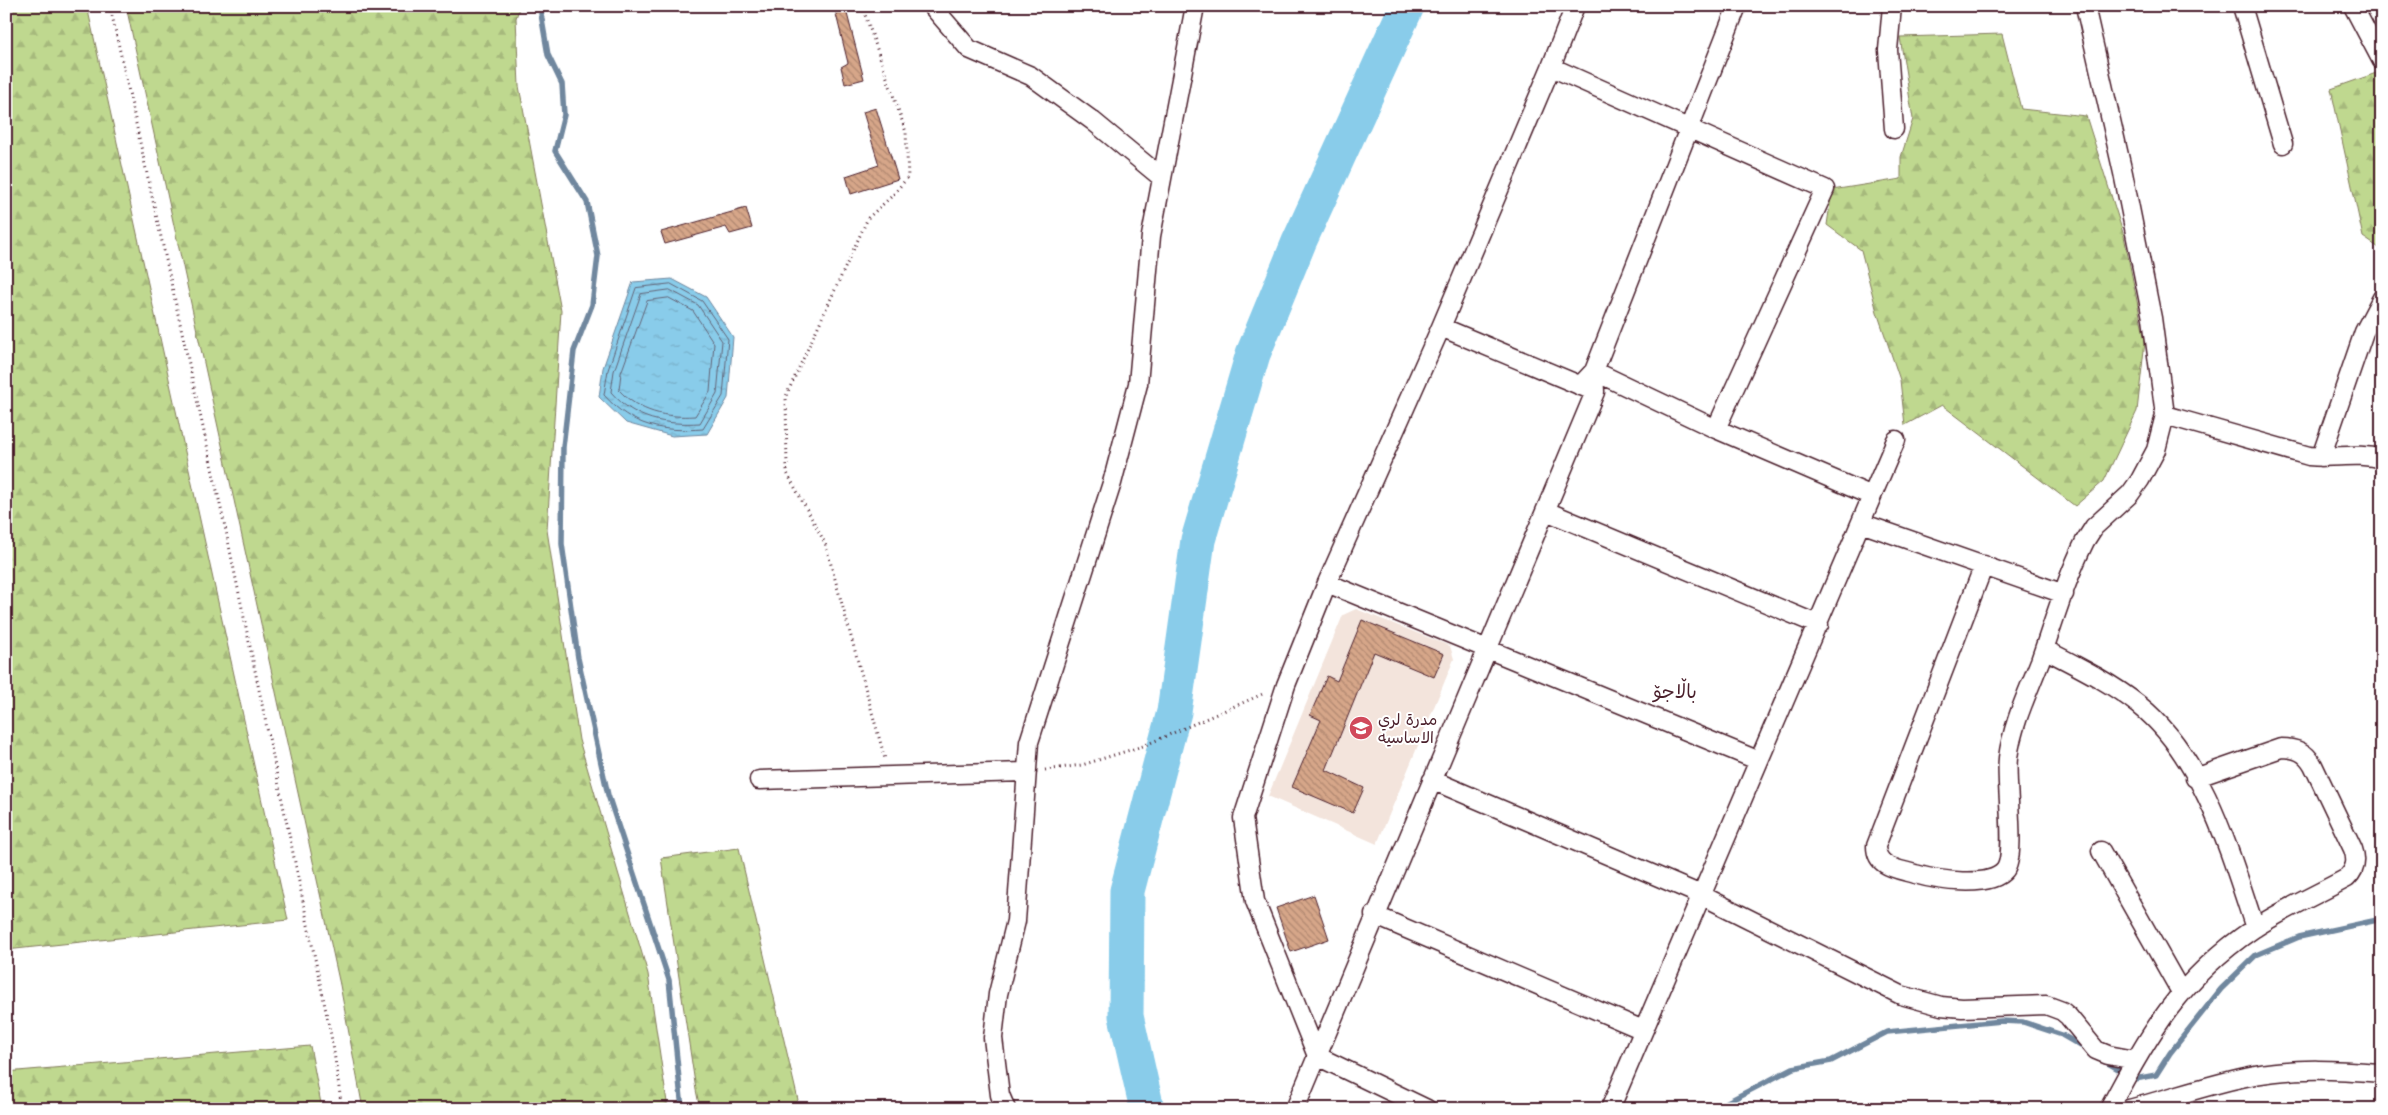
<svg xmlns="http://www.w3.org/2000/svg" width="2388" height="1115" viewBox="0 0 2388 1115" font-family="'Comic Neue','Playpen Sans Arabic',sans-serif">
  <defs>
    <pattern id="forest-firs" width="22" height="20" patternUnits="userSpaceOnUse" patternTransform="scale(1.25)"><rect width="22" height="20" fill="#bfd88f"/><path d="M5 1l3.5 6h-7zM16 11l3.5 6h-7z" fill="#a6b97c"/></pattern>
    <pattern id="water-ripples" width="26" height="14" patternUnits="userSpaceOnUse" patternTransform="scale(1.25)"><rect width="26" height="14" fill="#89ccea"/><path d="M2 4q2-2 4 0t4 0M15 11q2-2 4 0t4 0" fill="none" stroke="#78afc9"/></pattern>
    <pattern id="building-back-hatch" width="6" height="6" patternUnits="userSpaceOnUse" patternTransform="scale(1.25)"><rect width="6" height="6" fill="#d6a689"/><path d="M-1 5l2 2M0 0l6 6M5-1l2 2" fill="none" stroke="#b08770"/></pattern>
  </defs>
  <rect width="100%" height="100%" fill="#fff"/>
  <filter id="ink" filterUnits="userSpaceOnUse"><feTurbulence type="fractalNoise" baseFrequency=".02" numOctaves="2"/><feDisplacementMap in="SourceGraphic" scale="10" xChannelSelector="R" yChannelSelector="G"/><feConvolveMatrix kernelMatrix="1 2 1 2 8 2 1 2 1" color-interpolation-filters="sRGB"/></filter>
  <g filter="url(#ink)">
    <path fill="#f3e4dc" d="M 1356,609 L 1450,646 L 1454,659 L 1377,844 L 1268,796 L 1343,615 Z"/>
    <path fill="url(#forest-firs)" stroke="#847c5d" d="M 6,6 L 87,6 L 288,920 L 6,950 Z
      M 126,6 L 520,6 L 516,18 L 519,86 L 561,311 L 547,530 L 579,740 L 648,974 L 668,1109 L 363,1109 L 340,985 Z
      M 2002,34 L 2021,109 L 2086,116 L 2124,236 L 2145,341 L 2137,411 L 2104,481 L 2075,506 L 1942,405 L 1905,425 L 1900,380 L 1877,312 L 1861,250 L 1827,225 L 1832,190 L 1901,179 L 1901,157 L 1913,119 L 1900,37 Z
      M 2382,71 L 2382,250 L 2363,237 L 2331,89 Z
      M 739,848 L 798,1100 L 789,1109 L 700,1109 L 696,1090 L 661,858 Z
      M 310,1046 L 322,1109 L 6,1109 L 6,1072 Z"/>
    <path fill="url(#water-ripples)" stroke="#70879e" d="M 672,279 L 706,297 L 733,337 L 728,398 L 707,434 L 672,436 L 626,423 L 599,397 L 603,368 L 633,282 Z"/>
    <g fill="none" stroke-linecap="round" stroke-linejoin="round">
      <path stroke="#636477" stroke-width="1" d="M 671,284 L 702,301 L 728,339 L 723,396 L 703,429 C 663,432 632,427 604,395 L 608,370 L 636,288 Z
        M 670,290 L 698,305 L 722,341 L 717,394 L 700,423 C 665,425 635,420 611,392 L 614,371 L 641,294 Z
        M 669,298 L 693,311 L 714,343 L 710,392 L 695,416 C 666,418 639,412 619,390 L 621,373 L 647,301 Z"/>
      <path stroke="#70879e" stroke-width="5.5" d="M 545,6 L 541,14 L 548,55 L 562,84 L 564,115 L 555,151 L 587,202 L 598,256 L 592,305 L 574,351 L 563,447 L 562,544 L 578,658 L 608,795 L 669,980 L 682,1109
        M 2106,1062 L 2135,1079 L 2156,1075 L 2170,1053 L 2221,989 L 2256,955 L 2299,937 L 2382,919
        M 1714,1109 L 1793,1068 L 1831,1061 L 1887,1032 L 2001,1021 L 2023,1022 L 2062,1035 L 2088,1050"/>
      <path stroke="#89ccea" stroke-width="35" d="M 1147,1109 L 1126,1016 L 1127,891 L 1174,712 L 1198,540 L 1253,354 L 1299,242 L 1407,6"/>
    </g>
    <path fill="url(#building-back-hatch)" stroke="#4a1f2b" d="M 834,6 L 845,6 L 864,79 L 845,84 L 841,67 L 848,63 Z
      M 876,108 L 898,179 L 851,194 L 846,176 L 879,165 L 863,112 Z
      M 746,208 L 752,228 L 730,234 L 726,227 L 665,244 L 661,232 Z
      M 1362,620 L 1444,654 L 1434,677 L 1374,652 L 1326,770 L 1364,788 L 1353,813 L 1292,787 L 1321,720 L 1310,715 L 1327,676 L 1337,681 Z
      M 1314,895 L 1329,939 L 1291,952 L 1276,908 Z"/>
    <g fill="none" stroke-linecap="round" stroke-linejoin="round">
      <g stroke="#4a1f2b" stroke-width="21">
        <path id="street" d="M 932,6 L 969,49 L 1031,76 L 1093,121 L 1162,178
          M 1892,6 L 1888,50 L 1894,129
          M 2242,6 L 2283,144
          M 2353,6 L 2382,61
          M 1551,67 L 1825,189 L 1716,429
          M 1441,327 L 1591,390
          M 1580,386 L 1594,371 L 1716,429 L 1872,496
          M 2165,415 L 2309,456 C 2334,459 2357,452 2382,459
          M 2321,457 L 2364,332 L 2382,298
          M 1546,511 L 1819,625
          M 1861,523 L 2064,594
          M 1984,565 L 1876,846 C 1876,868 1899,869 1915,874 C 1936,880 1990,889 2005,870 C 2017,854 2005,783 2008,758 C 2012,725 2028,692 2040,661 C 2054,621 2066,579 2085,541 L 2094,527 L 2130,494 L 2140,480 L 2156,450 L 2165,415 L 2152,318 L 2123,173 L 2085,6
          M 1327,583 L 1757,760
          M 2044,649 C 2077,666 2110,682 2139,705 C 2203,756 2230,853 2255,928
          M 759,780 L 1027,772
          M 1432,780 L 1701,895 L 1901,995 L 1941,1006 L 1962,1008 L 2046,1005 L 2062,1011 L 2068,1016 L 2096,1050 L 2108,1055 L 2135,1060
          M 2101,851 L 2181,992
          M 1374,915 L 1643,1030
          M 1006,1109 L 1000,1095 L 993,1038 L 998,994 L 1016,921 L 1029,742 L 1112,483 L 1138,384 L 1151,236 L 1195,6
          M 1295,1109 C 1393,869 1497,632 1595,392 L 1594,371 L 1737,6
          M 1427,1109 L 1317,1056 L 1255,901 L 1243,818 L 1286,685 L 1327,583 L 1441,327 L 1551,67 L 1575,6
          M 1610,1109 L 1896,440
          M 2109,1109 C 2149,1033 2181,978 2253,929 C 2282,910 2316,895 2347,878 C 2356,869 2357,860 2353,849 L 2313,765 C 2306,752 2296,748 2281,748 L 2195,778
          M 2129,1109 C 2171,1098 2213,1083 2255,1075 C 2296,1067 2340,1070 2382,1073"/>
      </g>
      <path stroke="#4a1f2b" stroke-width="3" stroke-dasharray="1 4" stroke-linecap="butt" d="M 110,6 L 227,536 L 333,1045 L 342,1109
        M 862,6 L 906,132 L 908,177 L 892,196 L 868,218 L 786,396 L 787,473 L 825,543 L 885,759
        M 1045,770 L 1082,765 L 1143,746 L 1265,693"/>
      <use href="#street" stroke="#fff" stroke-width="18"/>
    </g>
  </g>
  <defs>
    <g id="school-disc" transform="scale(1.25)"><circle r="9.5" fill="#d1495b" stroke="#fff"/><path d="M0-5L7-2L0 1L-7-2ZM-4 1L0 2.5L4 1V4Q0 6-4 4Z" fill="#fff"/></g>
  </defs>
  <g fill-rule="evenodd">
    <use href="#school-disc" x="1361" y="728"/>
  </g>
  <g text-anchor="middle" stroke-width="4" stroke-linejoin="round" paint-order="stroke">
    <g font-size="16" fill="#4a1f2b" stroke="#fff" text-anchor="start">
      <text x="1378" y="725">مدرة لري<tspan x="1378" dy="18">الاساسیه</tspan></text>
    </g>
    <g font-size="19" fill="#4a1f2b" stroke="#fff">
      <text x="1675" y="698">باڵاجۆ</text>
    </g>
  </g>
  <rect width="2388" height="1115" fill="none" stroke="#fff" stroke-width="25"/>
  <rect x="12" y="12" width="2363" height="1090" fill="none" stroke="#4a1f2b" stroke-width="2" filter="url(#ink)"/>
</svg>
